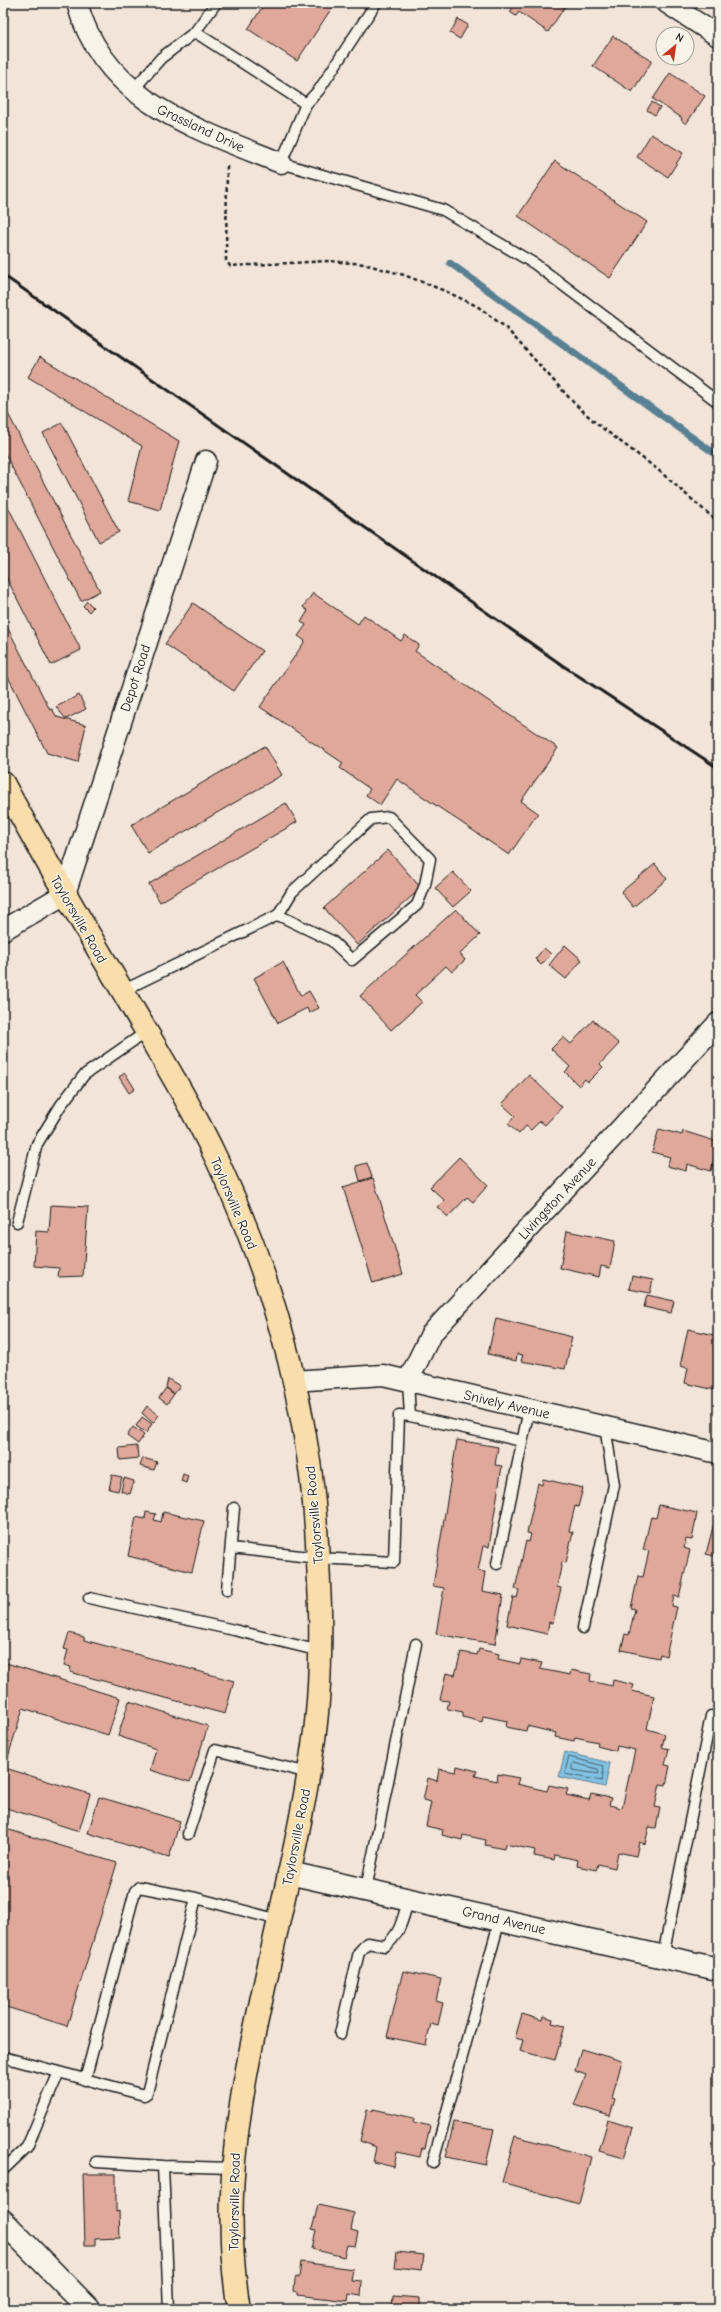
<svg xmlns="http://www.w3.org/2000/svg" width="721" height="2312" viewBox="0 0 721 2312" font-family="'Comic Neue',sans-serif">
  <rect width="100%" height="100%" fill="#f2e4d8"/>
  <filter id="ink" filterUnits="userSpaceOnUse"><feTurbulence type="fractalNoise" baseFrequency=".025" numOctaves="2"/><feDisplacementMap in="SourceGraphic" scale="8" xChannelSelector="R" yChannelSelector="G"/><feConvolveMatrix kernelMatrix="1 2 1 2 8 2 1 2 1" color-interpolation-filters="sRGB"/></filter>
  <g filter="url(#ink)">
    <path fill="#82c2e3" stroke="#598093" d="M 565,1752 L 610,1763 L 605,1787 L 559,1777 Z"/>
    <g fill="none" stroke-linecap="round" stroke-linejoin="round">
      <path stroke="#455e6c" stroke-width="1" d="M 569,1757 L 604,1766 L 602,1781 L 565,1774 Z
        M 574,1763 L 598,1769 L 599,1774 L 572,1770 L 572,1764 Z"/>
      <path stroke="#598093" stroke-width="7" d="M 450,263 L 718,456"/>
    </g>
    <path fill="#e0a89a" stroke="#1c1c1c" d="M 265,3 L 335,3 L 297,61 L 248,29 Z
      M 516,3 L 562,3 L 566,5 L 548,32 L 519,12 L 516,16 L 510,12 Z
      M 458,19 L 468,25 L 460,39 L 450,33 Z
      M 613,36 L 652,61 L 632,92 L 593,66 Z
      M 670,73 L 705,96 L 686,124 L 681,120 L 682,118 L 653,99 Z
      M 652,102 L 660,107 L 655,115 L 647,110 Z
      M 718,133 L 718,149 L 711,144 Z
      M 651,134 L 683,153 L 668,177 L 637,157 Z
      M 555,161 L 647,222 L 610,278 L 518,216 Z
      M 40,357 L 179,441 L 160,510 L 128,501 L 142,446 L 28,377 Z
      M 3,404 L 100,591 L 81,601 L 3,450 Z
      M 62,423 L 119,532 L 99,542 L 43,433 Z
      M 3,497 L 81,650 L 51,665 L 3,571 Z
      M 313,593 L 358,624 L 364,615 L 401,641 L 405,635 L 419,645 L 415,651 L 558,748 L 521,801 L 538,813 L 509,855 L 397,779 L 380,805 L 366,795 L 370,789 L 340,768 L 343,763 L 260,707 L 305,641 L 298,636 L 306,625 L 301,622 L 308,611 L 303,607 Z
      M 87,601 L 93,607 L 89,612 L 83,606 Z
      M 193,603 L 262,651 L 234,691 L 165,644 Z
      M 3,619 L 50,710 L 52,709 L 57,717 L 86,725 L 78,762 L 47,753 L 3,667 Z
      M 79,695 L 86,709 L 66,719 L 56,707 Z
      M 265,746 L 282,775 L 148,853 L 131,825 Z
      M 286,803 L 297,822 L 160,902 L 149,884 Z
      M 388,850 L 421,888 L 357,945 L 324,908 Z
      M 655,864 L 667,879 L 633,907 L 621,892 Z
      M 453,872 L 471,891 L 453,907 L 435,888 Z
      M 456,909 L 480,935 L 460,954 L 465,960 L 452,972 L 446,966 L 415,995 L 422,1002 L 391,1030 L 360,996 Z
      M 565,945 L 582,960 L 566,979 L 549,965 Z
      M 544,948 L 551,954 L 541,965 L 535,959 Z
      M 283,962 L 301,996 L 309,991 L 319,1008 L 309,1013 L 307,1008 L 278,1023 L 254,978 Z
      M 593,1020 L 619,1044 L 600,1064 L 603,1067 L 588,1082 L 585,1079 L 579,1086 L 565,1072 L 570,1067 L 551,1049 L 563,1037 L 571,1044 Z
      M 125,1073 L 135,1089 L 129,1093 L 119,1077 Z
      M 529,1075 L 562,1107 L 545,1125 L 540,1121 L 531,1130 L 526,1126 L 519,1134 L 508,1124 L 515,1116 L 502,1104 Z
      M 659,1129 L 682,1135 L 683,1131 L 718,1142 L 711,1171 L 687,1164 L 686,1171 L 667,1166 L 670,1157 L 652,1152 Z
      M 459,1157 L 488,1185 L 473,1202 L 467,1197 L 448,1217 L 437,1207 L 444,1200 L 430,1187 Z
      M 367,1163 L 372,1177 L 360,1181 L 356,1166 Z
      M 373,1178 L 403,1274 L 373,1283 L 343,1187 Z
      M 51,1205 L 88,1207 L 83,1276 L 58,1277 L 59,1268 L 34,1266 L 36,1231 L 49,1232 Z
      M 567,1231 L 615,1241 L 610,1268 L 601,1266 L 599,1277 L 560,1268 Z
      M 632,1276 L 653,1280 L 650,1293 L 629,1289 Z
      M 647,1295 L 674,1301 L 671,1313 L 644,1307 Z
      M 496,1318 L 572,1337 L 565,1369 L 521,1361 L 523,1355 L 517,1354 L 516,1361 L 488,1354 Z
      M 688,1329 L 718,1336 L 718,1376 L 715,1390 L 685,1383 L 688,1368 L 680,1366 Z
      M 168,1379 L 180,1386 L 174,1394 L 166,1387 Z
      M 166,1388 L 174,1394 L 167,1404 L 159,1398 Z
      M 147,1406 L 159,1415 L 153,1423 L 142,1413 Z
      M 142,1417 L 152,1424 L 146,1433 L 136,1426 Z
      M 133,1427 L 144,1435 L 138,1444 L 127,1436 Z
      M 457,1440 L 498,1447 L 495,1465 L 502,1466 L 489,1547 L 483,1546 L 478,1571 L 485,1572 L 482,1591 L 503,1595 L 495,1644 L 436,1634 L 444,1588 L 433,1586 Z
      M 137,1446 L 138,1458 L 120,1460 L 119,1448 Z
      M 143,1458 L 157,1462 L 154,1470 L 140,1466 Z
      M 183,1474 L 188,1476 L 186,1483 L 181,1481 Z
      M 112,1475 L 122,1477 L 118,1491 L 109,1489 Z
      M 124,1478 L 134,1481 L 130,1494 L 121,1491 Z
      M 543,1479 L 583,1488 L 578,1507 L 575,1506 L 569,1531 L 573,1532 L 566,1563 L 562,1562 L 557,1587 L 561,1588 L 553,1623 L 549,1622 L 547,1634 L 507,1625 L 513,1597 L 517,1598 L 519,1590 L 515,1589 L 526,1541 L 529,1542 L 531,1534 L 527,1533 L 538,1483 L 542,1485 Z
      M 659,1505 L 697,1513 L 692,1540 L 686,1539 L 684,1548 L 690,1550 L 679,1597 L 674,1596 L 672,1606 L 677,1607 L 666,1656 L 660,1654 L 659,1658 L 621,1650 L 625,1634 L 629,1635 L 635,1609 L 631,1608 L 638,1576 L 643,1577 L 649,1551 L 643,1550 L 651,1517 L 656,1518 Z
      M 146,1512 L 156,1514 L 154,1520 L 161,1522 L 163,1512 L 204,1521 L 192,1572 L 128,1556 L 136,1517 L 145,1519 Z
      M 715,1519 L 718,1520 L 718,1557 L 706,1554 Z
      M 69,1633 L 84,1637 L 84,1640 L 234,1681 L 225,1714 L 70,1672 L 71,1667 L 64,1665 L 68,1650 L 64,1649 Z
      M 479,1649 L 499,1654 L 498,1659 L 520,1664 L 521,1659 L 542,1663 L 540,1669 L 570,1675 L 571,1670 L 591,1674 L 590,1681 L 612,1686 L 613,1680 L 634,1685 L 632,1691 L 654,1696 L 647,1729 L 665,1734 L 662,1747 L 669,1749 L 665,1765 L 670,1766 L 666,1785 L 660,1784 L 655,1807 L 660,1808 L 656,1828 L 649,1827 L 645,1844 L 639,1842 L 636,1856 L 618,1852 L 615,1868 L 598,1864 L 596,1870 L 577,1866 L 578,1860 L 555,1855 L 554,1860 L 534,1856 L 535,1850 L 505,1844 L 504,1849 L 485,1845 L 486,1840 L 463,1835 L 462,1840 L 442,1835 L 443,1830 L 426,1826 L 431,1802 L 423,1800 L 428,1778 L 437,1781 L 439,1769 L 456,1772 L 457,1766 L 477,1771 L 475,1776 L 497,1781 L 498,1774 L 519,1778 L 517,1784 L 547,1791 L 549,1785 L 568,1789 L 566,1795 L 589,1800 L 591,1794 L 611,1798 L 609,1805 L 622,1808 L 635,1750 L 617,1746 L 616,1751 L 597,1746 L 598,1742 L 575,1737 L 574,1741 L 555,1737 L 556,1733 L 527,1726 L 526,1731 L 506,1727 L 507,1721 L 483,1716 L 482,1722 L 463,1717 L 463,1712 L 447,1709 L 449,1701 L 440,1700 L 446,1673 L 455,1675 L 461,1652 L 477,1655 Z
      M 3,1662 L 120,1698 L 108,1735 L 23,1708 L 11,1747 L 5,1768 L 90,1794 L 79,1831 L 3,1807 Z
      M 129,1701 L 208,1726 L 190,1782 L 150,1770 L 156,1749 L 118,1736 Z
      M 99,1797 L 180,1821 L 169,1858 L 88,1833 Z
      M 3,1828 L 117,1863 L 67,2026 L 3,2006 Z
      M 403,1971 L 441,1979 L 436,2001 L 443,2003 L 438,2025 L 431,2023 L 426,2045 L 387,2037 Z
      M 522,2014 L 542,2020 L 543,2016 L 553,2019 L 552,2023 L 565,2026 L 555,2060 L 520,2051 L 523,2040 L 515,2038 Z
      M 581,2049 L 622,2061 L 612,2098 L 615,2099 L 610,2116 L 574,2105 L 586,2075 L 575,2071 Z
      M 373,2109 L 414,2118 L 413,2122 L 430,2126 L 425,2148 L 422,2148 L 420,2157 L 397,2152 L 394,2167 L 373,2162 L 376,2147 L 360,2141 L 367,2110 L 373,2111 Z
      M 608,2120 L 633,2128 L 624,2158 L 599,2151 Z
      M 454,2122 L 494,2129 L 486,2165 L 446,2157 Z
      M 515,2136 L 591,2157 L 579,2204 L 502,2182 Z
      M 83,2174 L 116,2174 L 116,2212 L 119,2211 L 120,2238 L 95,2239 L 95,2245 L 85,2245 Z
      M 318,2205 L 354,2213 L 351,2230 L 358,2232 L 355,2246 L 347,2245 L 344,2257 L 312,2249 L 316,2230 L 312,2229 Z
      M 397,2252 L 424,2255 L 422,2270 L 395,2267 Z
      M 301,2262 L 353,2269 L 351,2280 L 362,2281 L 361,2296 L 349,2294 L 348,2301 L 297,2295 L 297,2292 L 294,2291 L 295,2279 L 296,2277 L 299,2278 Z
      M 393,2296 L 420,2298 L 420,2309 L 392,2309 Z"/>
    <g fill="none" stroke-linecap="round" stroke-linejoin="round">
      <g stroke="#1c1c1c" stroke-width="13">
        <path id="service" d="M 195,32 L 216,3
          M 134,89 L 161,58 L 195,32 L 306,104 L 281,163 L 443,210 L 535,264 L 718,402
          M 306,104 L 319,90 L 376,3
          M 122,991 L 278,915 L 292,892 L 371,819 L 389,817 L 430,859 L 425,885 L 417,905 L 352,960 L 332,941 L 278,915
          M 17,1222 L 37,1144 L 61,1105 L 84,1075 L 146,1032
          M 410,1416 L 522,1441
          M 231,1548 L 318,1558 L 394,1562 L 399,1415 L 410,1416 L 408,1381
          M 497,1564 L 529,1409
          M 227,1590 L 234,1508
          M 89,1598 L 234,1630 L 320,1651
          M 583,1628 L 614,1485 L 605,1426
          M 188,1834 L 215,1750 L 309,1773
          M 366,1889 L 416,1644
          M 663,1956 L 711,1716
          M 340,2034 L 359,1952 L 367,1943 L 385,1946 C 401,1934 403,1917 409,1898
          M 3,2057 L 144,2095 L 147,2093 L 196,1898 L 279,1920
          M 85,2080 L 135,1891 L 139,1887 L 196,1898
          M 96,2162 L 163,2166
          M 433,2162 L 500,1919
          M 3,2170 L 27,2147 L 59,2072
          M 169,2309 L 163,2166 L 231,2168"/>
      </g>
      <g stroke="#1c1c1c" stroke-width="23">
        <path id="minor" d="M 77,3 C 104,102 197,129 281,163
          M 667,3 L 718,36
          M 3,930 L 65,894 L 206,461
          M 293,1381 L 383,1375 L 718,1453
          M 408,1381 L 431,1334 L 718,1023"/>
      </g>
      <g stroke="#1c1c1c" stroke-width="25">
        <path id="tertiary" d="M 289,1873 L 718,1969
          M 3,2221 L 89,2309"/>
      </g>
      <g stroke="#1c1c1c" stroke-width="25">
        <path id="primary" d="M 3,783 C 44,859 88,933 132,1007 C 162,1058 193,1109 218,1162 C 261,1254 293,1355 308,1455 C 316,1505 318,1557 320,1607 C 321,1655 320,1705 312,1752 C 301,1827 283,1900 267,1974 C 242,2086 219,2194 239,2309"/>
      </g>
      <path stroke="#1c1c1c" stroke-width="2.5" stroke-dasharray="4 3" stroke-linecap="butt" d="M 227,166 L 226,260 L 230,266 L 329,261 L 364,264 L 404,275 L 445,291 L 477,306 L 505,327 L 574,403 L 597,424 L 657,469 L 718,522"/>
      <use href="#service" stroke="#f7f3e8" stroke-width="10"/>
      <use href="#minor" stroke="#f7f3e8" stroke-width="20"/>
      <use href="#tertiary" stroke="#f7f3e8" stroke-width="22"/>
      <use href="#primary" stroke="#f9ddab" stroke-width="22"/>
      <path stroke="#1c1c1c" stroke-width="3" d="M 3,275 L 562,665 L 718,768"/>
    </g>
  </g>
  <g text-anchor="middle" stroke-width="3" stroke-linejoin="round" paint-order="stroke">
    <g font-size="14" fill="#1c1c1c" stroke="#f7f3e8">
      <text transform="translate(201 128) rotate(25)" y="5">Grassland Drive</text>
      <text transform="translate(135 678) rotate(-72)" y="5">Depot Road</text>
      <text transform="translate(79 919) rotate(60)" y="5">Taylorsville Road</text>
      <text transform="translate(557 1198) rotate(-47)" y="5">Livingston Avenue</text>
      <text transform="translate(234 1203) rotate(67)" y="5">Taylorsville Road</text>
      <text transform="translate(507 1404) rotate(13)" y="5">Snively Avenue</text>
      <text transform="translate(314 1515) rotate(-95)" y="5">Taylorsville Road</text>
      <text transform="translate(296 1837) rotate(-79)" y="5">Taylorsville Road</text>
      <text transform="translate(504 1920) rotate(13)" y="5">Grand Avenue</text>
      <text transform="translate(234 2202) rotate(-89)" y="5">Taylorsville Road</text>
    </g>
  </g>
  <rect width="721" height="2312" fill="none" stroke="#f7f3e8" stroke-width="16"/>
  <rect x="8" y="8" width="705" height="2296" fill="none" stroke="#1c1c1c" stroke-width="1.5" filter="url(#ink)"/>
  <g transform="translate(675 46) rotate(29)"><circle r="19" fill="#f7f3e8" stroke="#9f9d96"/>
  <path d="M0-3L7 15L0 10L-7 15Z" fill="#c8321e"/>
  <text y="-6" font-size="11" font-weight="bold" text-anchor="middle" fill="#1c1c1c">N</text>
  </g>
</svg>
